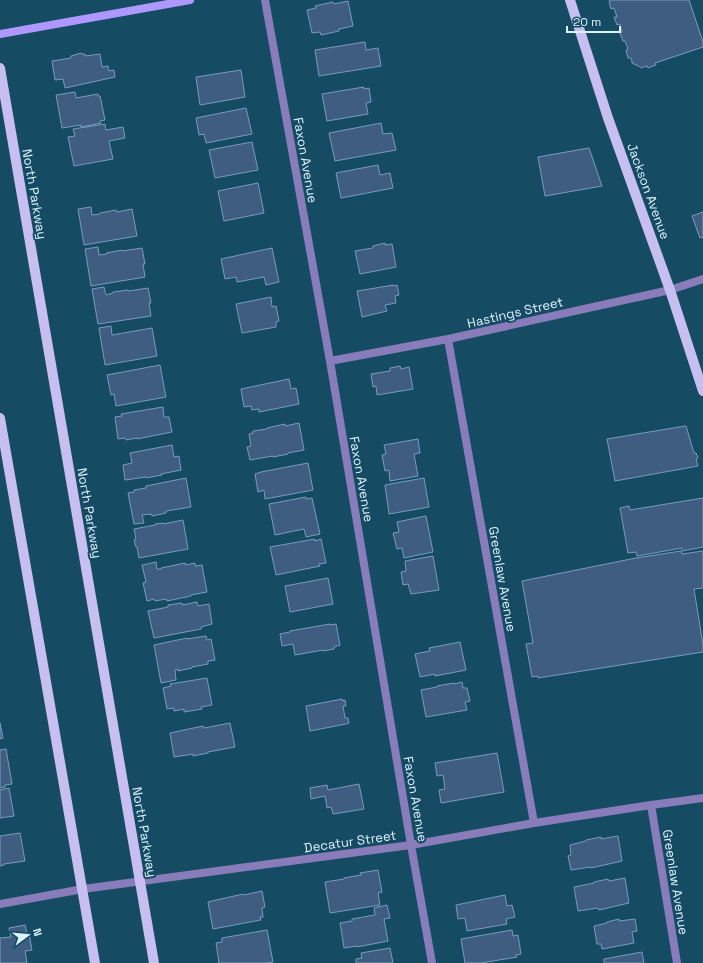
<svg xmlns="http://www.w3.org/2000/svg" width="703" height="963" viewBox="0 0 703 963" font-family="'Space Grotesk',sans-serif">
  <rect width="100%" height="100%" fill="#154b63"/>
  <path fill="#3e5d80" stroke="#7a9bc1" d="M 611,0 L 689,0 L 703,42 L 703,47 L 655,63 L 656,65 L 648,68 L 647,66 L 643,67 L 642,68 L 632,63 L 632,61 L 631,58 L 628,58 L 626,50 L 628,49 L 625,41 L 623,41 L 620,33 L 622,32 L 620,24 L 617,25 L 614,17 L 617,17 L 614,8 L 611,9 L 609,1 Z
    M 348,1 L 353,26 L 339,29 L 339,31 L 321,35 L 320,32 L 312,33 L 307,10 L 316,8 L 315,6 L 333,2 L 334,4 Z
    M 365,42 L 366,50 L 378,48 L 381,66 L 319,76 L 315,50 Z
    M 81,53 L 81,54 L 85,54 L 85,56 L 100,54 L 102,67 L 108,66 L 109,71 L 114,70 L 115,77 L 65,88 L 63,79 L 55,80 L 52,61 L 71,58 L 71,56 Z
    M 241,70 L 245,97 L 200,105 L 196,77 Z
    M 364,87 L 364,89 L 369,88 L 371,102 L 366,103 L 368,114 L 327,121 L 322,94 Z
    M 75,92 L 76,98 L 98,94 L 98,96 L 100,96 L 105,120 L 100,121 L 101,123 L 81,127 L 81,125 L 62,128 L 56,95 Z
    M 246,108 L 252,134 L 206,143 L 204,134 L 199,135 L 196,118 Z
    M 381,123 L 383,134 L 392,133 L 396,150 L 335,161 L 329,133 Z
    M 105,124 L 106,130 L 123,127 L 125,138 L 109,141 L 113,159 L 74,166 L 68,137 L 75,136 L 73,129 Z
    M 252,142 L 258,170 L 215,178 L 209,150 Z
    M 589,148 L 602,186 L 545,196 L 538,157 Z
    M 378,165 L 380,175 L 390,173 L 393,188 L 341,198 L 336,173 Z
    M 258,183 L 264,213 L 224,221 L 218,191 Z
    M 91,207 L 92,215 L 100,214 L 100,213 L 116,210 L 117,212 L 132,209 L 137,236 L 84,245 L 78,209 Z
    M 703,212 L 703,237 L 700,238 L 692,216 Z
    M 385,243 L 385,245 L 392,244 L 396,267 L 360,274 L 355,251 L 373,248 L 373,246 Z
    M 98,247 L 99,255 L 107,254 L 106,253 L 122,250 L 122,251 L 142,248 L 145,264 L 143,264 L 145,277 L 91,286 L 85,249 Z
    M 272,248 L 279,282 L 266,285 L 264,277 L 237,282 L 236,277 L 225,279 L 221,259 Z
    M 394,285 L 394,286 L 397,285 L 399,295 L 395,296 L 396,303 L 385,305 L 387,311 L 362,317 L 357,291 Z
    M 104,287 L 106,295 L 113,293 L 113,292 L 128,290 L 129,291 L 148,288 L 151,303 L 149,303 L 151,316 L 98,324 L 92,289 Z
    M 271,297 L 272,307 L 276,306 L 279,321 L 276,322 L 276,327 L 242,333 L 236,304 Z
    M 111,326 L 112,335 L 152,328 L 157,356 L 105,365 L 99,328 Z
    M 160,365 L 166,397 L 116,406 L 114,394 L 111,395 L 107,375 Z
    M 400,366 L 401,369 L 409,367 L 413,389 L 377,395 L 376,386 L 373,387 L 371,374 L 390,371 L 390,368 Z
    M 289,379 L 291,389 L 296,388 L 299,404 L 259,412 L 259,409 L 252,410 L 251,406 L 244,407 L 241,389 Z
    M 163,407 L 164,417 L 169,417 L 172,432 L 137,439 L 137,438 L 126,440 L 125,438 L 118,439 L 115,417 L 122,416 L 121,414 Z
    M 299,423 L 304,450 L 288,453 L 288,454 L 273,457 L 273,456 L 250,460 L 247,447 L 251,446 L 249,434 L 253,433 L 253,431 L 267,429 L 267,428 L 285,424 L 285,426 Z
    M 685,426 L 686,426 L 694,453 L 696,453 L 698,458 L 696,459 L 698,466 L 615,481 L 607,439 Z
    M 418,439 L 420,453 L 414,454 L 418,476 L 390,481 L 389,470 L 385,471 L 382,455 L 386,454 L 384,445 Z
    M 172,445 L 174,457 L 179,456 L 181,470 L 161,474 L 162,475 L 146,478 L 146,477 L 125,480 L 123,465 L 132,463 L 130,453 Z
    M 308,463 L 313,490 L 265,499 L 264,490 L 258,492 L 255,474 L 261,472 Z
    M 186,478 L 191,507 L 166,511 L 166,513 L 152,516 L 151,514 L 142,515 L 144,523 L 134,524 L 128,493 L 134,492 L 134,490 L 146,488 L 146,486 Z
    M 424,478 L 429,507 L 389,514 L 385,485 Z
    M 306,497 L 306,499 L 312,498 L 320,534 L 306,537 L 304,529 L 275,535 L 269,504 Z
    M 703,498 L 703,547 L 682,551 L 682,548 L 637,556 L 636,552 L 628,553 L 620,508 L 629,506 L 630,510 Z
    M 426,516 L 433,552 L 404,558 L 402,548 L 397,549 L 393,533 L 399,532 L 397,522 Z
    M 183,520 L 188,549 L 139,558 L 137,547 L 136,547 L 134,540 L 136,539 L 134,529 L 155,525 L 155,524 L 163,523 L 163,524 Z
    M 315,539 L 315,541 L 321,539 L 326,563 L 319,564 L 320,566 L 276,575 L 270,547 Z
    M 681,551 L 682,554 L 703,551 L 703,588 L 694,589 L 703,645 L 703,652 L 538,678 L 538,676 L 532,677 L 526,644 L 533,643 L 522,581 L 636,558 Z
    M 433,556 L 439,590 L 411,594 L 408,584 L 403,585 L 401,572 L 406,571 L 405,561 Z
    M 156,562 L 157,569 L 161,569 L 161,568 L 185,563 L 185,565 L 195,563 L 195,566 L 202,565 L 207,592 L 191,595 L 191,596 L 167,601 L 166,599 L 155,601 L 154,599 L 147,601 L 143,583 L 146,582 L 142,565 Z
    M 328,578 L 333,604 L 290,612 L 285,586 Z
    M 197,602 L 198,606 L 209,604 L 212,624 L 201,627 L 201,629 L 154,638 L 148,611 L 168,607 L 168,605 L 182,603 L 182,605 Z
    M 330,624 L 330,625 L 336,624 L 340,645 L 334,647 L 334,649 L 323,651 L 323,650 L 295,655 L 293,644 L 282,646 L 280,634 L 290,632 L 290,631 Z
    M 206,636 L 207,640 L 211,639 L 215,660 L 208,661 L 208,664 L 192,667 L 192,668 L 178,671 L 178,669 L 175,670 L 176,680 L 161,683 L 154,645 L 187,638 L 187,639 Z
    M 460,642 L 466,670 L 435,676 L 435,674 L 420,677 L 415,654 L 430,651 L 429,648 Z
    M 207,678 L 212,705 L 201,707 L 202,709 L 184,712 L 184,709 L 174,711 L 174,708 L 167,709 L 163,688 L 171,686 L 170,684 Z
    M 462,682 L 463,688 L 467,688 L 470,701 L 465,702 L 467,710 L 426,717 L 421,690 L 437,687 L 437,686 L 454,683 L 454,684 Z
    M 342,699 L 342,701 L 345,700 L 346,706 L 343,706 L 345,718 L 348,718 L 349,723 L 346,724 L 310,731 L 306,706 Z
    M 0,723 L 3,738 L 0,739 Z
    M 230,723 L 235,747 L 208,752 L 208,753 L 193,756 L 193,754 L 174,757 L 170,733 L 203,726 L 204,728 Z
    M 6,749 L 12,784 L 5,785 L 5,787 L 0,788 L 0,750 Z
    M 497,753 L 504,792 L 441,803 L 439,790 L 445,789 L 443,775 L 437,776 L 435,763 Z
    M 359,784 L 364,809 L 333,814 L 331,807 L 327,808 L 325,796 L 311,799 L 310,788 L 327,785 L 328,790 Z
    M 9,788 L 14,816 L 0,818 L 0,790 Z
    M 20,833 L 25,861 L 4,864 L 4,865 L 0,866 L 0,836 Z
    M 618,836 L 622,861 L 591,868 L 591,867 L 571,870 L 568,856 L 571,855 L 570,845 L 586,841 L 586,840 L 601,837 L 601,839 Z
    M 378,870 L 382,892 L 378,893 L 380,905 L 330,913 L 325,882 L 344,879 L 344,878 L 361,875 L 360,873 Z
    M 625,878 L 629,903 L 599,910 L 598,908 L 578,911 L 574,887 L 594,883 L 594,882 L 608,879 L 609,881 Z
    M 262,891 L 265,907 L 262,908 L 263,917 L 260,917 L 261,920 L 213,929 L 208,902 L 243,894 L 244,895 Z
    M 505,895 L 507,906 L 512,905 L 515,917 L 506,919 L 507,924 L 467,931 L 465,918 L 458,919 L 456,905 Z
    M 387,905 L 390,918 L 384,919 L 388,941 L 357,947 L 357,946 L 344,948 L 340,923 L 352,921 L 352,919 L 375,915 L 374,908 Z
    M 619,919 L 619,921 L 635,919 L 637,931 L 632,932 L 634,943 L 602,949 L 601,944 L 597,944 L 594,926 L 607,923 L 607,922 Z
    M 25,925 L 27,934 L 29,933 L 32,950 L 25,951 L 27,963 L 0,963 L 0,938 L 11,937 L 9,928 Z
    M 267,930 L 273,962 L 267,963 L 219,963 L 216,943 L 222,942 L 222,938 Z
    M 512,930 L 513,936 L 518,935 L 521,954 L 516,955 L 517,957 L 481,963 L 465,963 L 461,939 Z
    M 390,948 L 393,963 L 356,963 L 356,959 L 362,958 L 361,953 Z
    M 642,952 L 644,963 L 604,963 L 604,959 Z"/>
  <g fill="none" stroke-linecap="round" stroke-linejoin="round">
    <path stroke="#887cbb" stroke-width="8" d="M 265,0 L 330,361 L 411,845 L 432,963
      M 448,339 L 534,823
      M 330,361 L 448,339 L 670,290 L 703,279
      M 651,805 L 677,963
      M 0,904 L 83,889 L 411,845 L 534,823 L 651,805 L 703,798"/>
    <path stroke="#ae98fd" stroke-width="8" d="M 0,34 L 190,0"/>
    <path stroke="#c7bff2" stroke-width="10" d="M 570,0 L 608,118 L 670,290 L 703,391
      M 0,68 L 154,963
      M 0,418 L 95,963"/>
  </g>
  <g text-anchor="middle" stroke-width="4" stroke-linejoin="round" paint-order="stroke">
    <g font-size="13" fill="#ddf2fe" stroke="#154b63">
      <text transform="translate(306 160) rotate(80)" y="5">Faxon Avenue</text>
      <text transform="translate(649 191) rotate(70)" y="5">Jackson Avenue</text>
      <text transform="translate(35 194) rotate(80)" y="5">North Parkway</text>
      <text transform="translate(515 312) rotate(-13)" y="5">Hastings Street</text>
      <text transform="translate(362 479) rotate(80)" y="5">Faxon Avenue</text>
      <text transform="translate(90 513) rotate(80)" y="5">North Parkway</text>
      <text transform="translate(503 579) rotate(80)" y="5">Greenlaw Avenue</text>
      <text transform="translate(416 799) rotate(80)" y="5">Faxon Avenue</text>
      <text transform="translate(145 832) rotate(80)" y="5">North Parkway</text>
      <text transform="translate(350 841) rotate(-8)" y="5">Decatur Street</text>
      <text transform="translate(676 882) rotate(81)" y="5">Greenlaw Avenue</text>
    </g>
  </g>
  <g transform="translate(28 935) rotate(74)" stroke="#154b63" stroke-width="3" paint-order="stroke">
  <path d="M0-3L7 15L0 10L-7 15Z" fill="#ddf2fe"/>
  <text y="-6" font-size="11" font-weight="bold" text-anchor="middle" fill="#ddf2fe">N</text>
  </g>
  <path d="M567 26v6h53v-6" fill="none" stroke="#ddf2fe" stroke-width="2"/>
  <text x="573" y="26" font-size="12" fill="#ddf2fe" stroke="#154b63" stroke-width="3" paint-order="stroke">20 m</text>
</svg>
